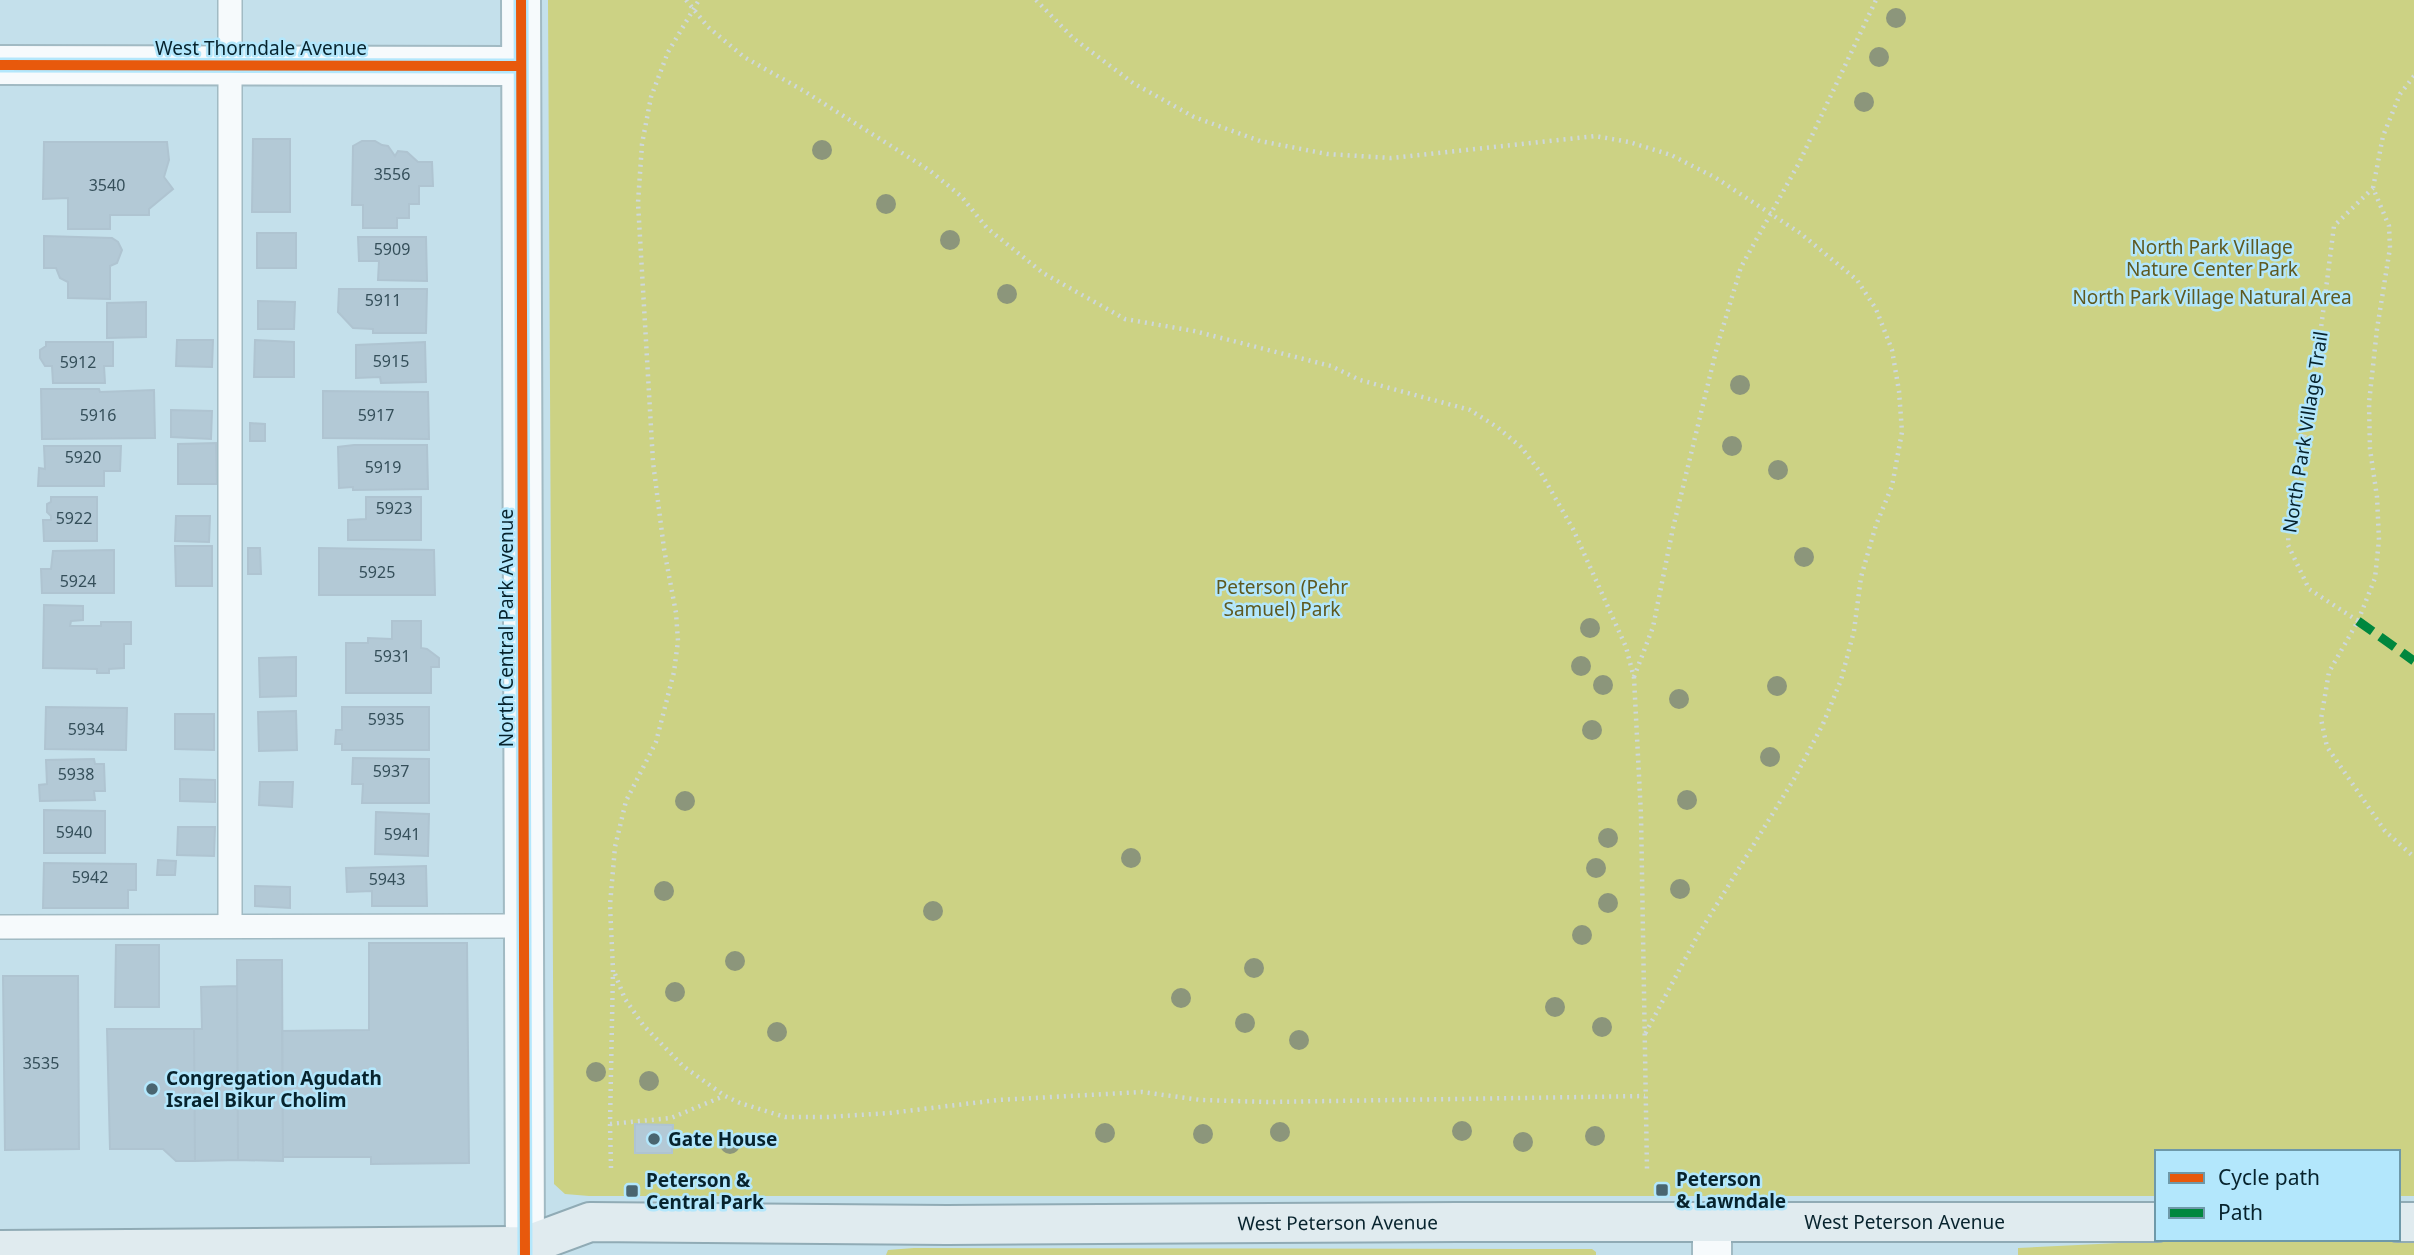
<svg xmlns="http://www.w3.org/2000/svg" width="2414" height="1255" viewBox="0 0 2414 1255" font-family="'Noto Sans',sans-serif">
  <rect width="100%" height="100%" fill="#c4e0eb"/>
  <path fill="#ccd284" d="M 548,0 L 2414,0 L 2414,1196 L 2398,1196 L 2398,1152 L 2157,1152 L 2157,1196 L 589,1196 L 565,1194 L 554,1184 L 554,1167 Z
    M 2139,1242 L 2414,1242 L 2414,1255 L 2018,1255 L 2018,1248 Z
    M 914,1248 L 1592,1249 L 1596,1252 L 1596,1255 L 886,1255 L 888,1250 Z"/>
  <path fill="#b3c9d6" stroke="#afc4d1" stroke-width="2" d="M 253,139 L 290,139 L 290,212 L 252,212 Z
    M 362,141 L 375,141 L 382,145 L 388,146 L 395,156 L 398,151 L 407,152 L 418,162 L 432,162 L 433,186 L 419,186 L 419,204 L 409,204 L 409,218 L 397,218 L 397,228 L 363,228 L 363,205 L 352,205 L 353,146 Z
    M 44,142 L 167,142 L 169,160 L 164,177 L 173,189 L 149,209 L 149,215 L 110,215 L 110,229 L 68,229 L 68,198 L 43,199 Z
    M 257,233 L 296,233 L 296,268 L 257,268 Z
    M 44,236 L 112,238 L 118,242 L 122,250 L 117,263 L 110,266 L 110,299 L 68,298 L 68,282 L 60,278 L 56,268 L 44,268 Z
    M 358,237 L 426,237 L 427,281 L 378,280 L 379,261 L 359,261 Z
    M 339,289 L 427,289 L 426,333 L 373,333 L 373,329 L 353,328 L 338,312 Z
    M 258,301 L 295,302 L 294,329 L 258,329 Z
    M 146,302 L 146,337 L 107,338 L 107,303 Z
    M 177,340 L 213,340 L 212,367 L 176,366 Z
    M 255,340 L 294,342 L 294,377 L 254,377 Z
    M 46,342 L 113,342 L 113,366 L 104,366 L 105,383 L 53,383 L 52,366 L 45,366 L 40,358 L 40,350 L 46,346 Z
    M 425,342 L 426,382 L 381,383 L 380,377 L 356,378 L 356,345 Z
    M 41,389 L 99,389 L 100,392 L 154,390 L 155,438 L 42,439 Z
    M 323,391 L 428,392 L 429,439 L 323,438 Z
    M 171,410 L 212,411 L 211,439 L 171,437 Z
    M 250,423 L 265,424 L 265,441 L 250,441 Z
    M 216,443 L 217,484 L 178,484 L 178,444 Z
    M 354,445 L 427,445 L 428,489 L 353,490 L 353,487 L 339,488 L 338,447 Z
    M 44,446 L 121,446 L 120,471 L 104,471 L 104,486 L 38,486 L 39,468 L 45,469 Z
    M 51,497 L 97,497 L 97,541 L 44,541 L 43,520 L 51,520 L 51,516 L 47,512 L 47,504 L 51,502 Z
    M 366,497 L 421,497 L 421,540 L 348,540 L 348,520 L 366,519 Z
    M 176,516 L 210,516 L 209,542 L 175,541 Z
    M 175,546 L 212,546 L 212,586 L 176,586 Z
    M 248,548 L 260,548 L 261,574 L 248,574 Z
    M 319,548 L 434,550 L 435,595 L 319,595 Z
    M 114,550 L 114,593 L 42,593 L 41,569 L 51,569 L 53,551 Z
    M 44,605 L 83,606 L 83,620 L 71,621 L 70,626 L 101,626 L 101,622 L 131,622 L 131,644 L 124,644 L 124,668 L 109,669 L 109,673 L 97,673 L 97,669 L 43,668 Z
    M 392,621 L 421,621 L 421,648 L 427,649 L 439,658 L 439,667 L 431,667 L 431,693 L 346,693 L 346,643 L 368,643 L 368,638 L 392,639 Z
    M 296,657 L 296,696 L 260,697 L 259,658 Z
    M 46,707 L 127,708 L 126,750 L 45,749 Z
    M 342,707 L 429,707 L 429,750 L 342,750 L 342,744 L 335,744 L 336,730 L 342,730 Z
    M 296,711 L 297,750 L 259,751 L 258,712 Z
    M 175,714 L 214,714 L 214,750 L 175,749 Z
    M 353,758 L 429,759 L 429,803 L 362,803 L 363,784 L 352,784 Z
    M 94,759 L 95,764 L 104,764 L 105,791 L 94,791 L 95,800 L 40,801 L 39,785 L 47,784 L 46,760 Z
    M 180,779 L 215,780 L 215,802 L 180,801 Z
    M 260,782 L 293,782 L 292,807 L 259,805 Z
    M 44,810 L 105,811 L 105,853 L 44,853 Z
    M 376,812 L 429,814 L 428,856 L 375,854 Z
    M 178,827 L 215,827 L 214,856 L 177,855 Z
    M 158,860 L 176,861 L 175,875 L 157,875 Z
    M 44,863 L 136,864 L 136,890 L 128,890 L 128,908 L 43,908 Z
    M 426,866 L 427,906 L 372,906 L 372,891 L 347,892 L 346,868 Z
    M 255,886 L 290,887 L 290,908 L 255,906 Z
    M 369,943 L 467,943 L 469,1163 L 371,1164 L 371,1157 L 283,1157 L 282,1031 L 369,1030 Z
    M 116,945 L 159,945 L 159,1007 L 115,1007 Z
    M 237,960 L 282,960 L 283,1161 L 238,1160 Z
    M 3,976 L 78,976 L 79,1149 L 5,1150 Z
    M 237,986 L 238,1160 L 195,1161 L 194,1029 L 202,1029 L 201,987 Z
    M 107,1029 L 194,1029 L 195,1161 L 176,1161 L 163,1149 L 110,1149 Z
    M 635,1124 L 673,1125 L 672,1153 L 635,1153 Z"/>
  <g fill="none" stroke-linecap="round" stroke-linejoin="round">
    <g stroke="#a1bac3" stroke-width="26">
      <path id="lane" d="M 230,0 L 230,926
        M 0,927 L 524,926"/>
    </g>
    <g stroke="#a1bac3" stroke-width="42">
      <path id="street" d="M 521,0 L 525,1255
        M 0,65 L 521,66
        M 1712,1255 L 1712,1222"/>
    </g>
    <g stroke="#90abb5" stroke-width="42">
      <g id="primary">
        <path d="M 2398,1222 L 2414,1222"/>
        <path id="s1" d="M 0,1250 L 525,1246 L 590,1222 L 947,1225 L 1458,1222 L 2157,1222"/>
      </g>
    </g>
    <path stroke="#ced8dc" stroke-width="4.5" stroke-dasharray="2 5" stroke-linecap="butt" d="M 686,0 L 708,27 L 744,57 L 804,91 L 929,170 L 961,196 L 987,228 L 1043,273 L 1125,319 L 1194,331 L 1331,366 L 1360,380 L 1470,410 L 1497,427 L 1521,447 L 1541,473 L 1573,529 L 1626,647 L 1634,678 L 1641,815 L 1647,1170
      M 1036,0 L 1073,38 L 1133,83 L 1194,117 L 1260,141 L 1327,154 L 1391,158 L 1595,136 L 1629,142 L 1671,155 L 1716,178 L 1800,233 L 1857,280 L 1876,309 L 1892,350 L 1899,391 L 1902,432 L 1892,486 L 1876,525 L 1861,577 L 1854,631 L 1841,680 L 1823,724 L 1794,779 L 1698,935 L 1645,1034
      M 2414,76 L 2400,94 L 2383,136 L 2373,188 L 2389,226 L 2390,248 L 2377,329 L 2369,403 L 2370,449 L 2377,497 L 2379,540 L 2375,578 L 2358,621 L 2329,672 L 2321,719 L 2327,747 L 2385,831 L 2414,857
      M 2358,621 L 2309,589 L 2288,545 L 2289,519 L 2314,383 L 2334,226 L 2373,188
      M 1634,677 L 1653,627 L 1673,528 L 1717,347 L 1741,267 L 1799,163 L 1876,0
      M 615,974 L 625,999 L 643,1025 L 683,1066 L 725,1096 L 740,1103 L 785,1117 L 827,1117 L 890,1113 L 998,1100 L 1142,1092 L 1201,1100 L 1268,1102 L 1645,1096
      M 610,1124 L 671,1118 L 724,1096
      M 611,1168 L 610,1124 L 613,970 L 610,905 L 615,847 L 626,801 L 656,742 L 674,672 L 678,641 L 676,613 L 664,549 L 653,462 L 638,203 L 642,144 L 651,97 L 668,52 L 699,0"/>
    <use href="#lane" stroke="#f6fafc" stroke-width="23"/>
    <use href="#street" stroke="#f6fafc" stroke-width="38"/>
    <use href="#primary" stroke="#e0ebef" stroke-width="38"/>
    <path stroke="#00873e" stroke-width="9" stroke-dasharray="18 9" stroke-linecap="butt" d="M 2358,621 L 2414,661"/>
    <g stroke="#b3e7fc" stroke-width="15">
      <path id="cycleway" d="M 521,0 L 525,1255
        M 0,65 L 521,66"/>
    </g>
    <use href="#cycleway" stroke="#e8590c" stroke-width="10"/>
  </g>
  <g fill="#8c967b">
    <circle cx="1896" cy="18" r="10"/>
    <circle cx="1879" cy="57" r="10"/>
    <circle cx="1864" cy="102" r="10"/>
    <circle cx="822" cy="150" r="10"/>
    <circle cx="886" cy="204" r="10"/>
    <circle cx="950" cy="240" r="10"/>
    <circle cx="1007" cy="294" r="10"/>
    <circle cx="1740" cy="385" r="10"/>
    <circle cx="1732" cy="446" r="10"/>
    <circle cx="1778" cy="470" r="10"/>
    <circle cx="1804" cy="557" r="10"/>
    <circle cx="1590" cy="628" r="10"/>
    <circle cx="1581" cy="666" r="10"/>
    <circle cx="1603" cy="685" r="10"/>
    <circle cx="1777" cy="686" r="10"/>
    <circle cx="1679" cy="699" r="10"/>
    <circle cx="1592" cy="730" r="10"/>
    <circle cx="1770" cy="757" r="10"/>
    <circle cx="1687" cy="800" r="10"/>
    <circle cx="685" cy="801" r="10"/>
    <circle cx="1608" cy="838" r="10"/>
    <circle cx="1131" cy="858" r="10"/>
    <circle cx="1596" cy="868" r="10"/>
    <circle cx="1680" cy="889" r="10"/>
    <circle cx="664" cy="891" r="10"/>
    <circle cx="1608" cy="903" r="10"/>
    <circle cx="933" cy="911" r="10"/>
    <circle cx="1582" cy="935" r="10"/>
    <circle cx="735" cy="961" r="10"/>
    <circle cx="1254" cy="968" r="10"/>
    <circle cx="675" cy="992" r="10"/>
    <circle cx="1181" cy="998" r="10"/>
    <circle cx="1555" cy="1007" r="10"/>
    <circle cx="1245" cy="1023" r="10"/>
    <circle cx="1602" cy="1027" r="10"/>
    <circle cx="777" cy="1032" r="10"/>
    <circle cx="1299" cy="1040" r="10"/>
    <circle cx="596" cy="1072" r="10"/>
    <circle cx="649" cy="1081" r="10"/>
    <circle cx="1462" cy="1131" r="10"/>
    <circle cx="1280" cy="1132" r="10"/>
    <circle cx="1105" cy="1133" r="10"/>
    <circle cx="1203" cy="1134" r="10"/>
    <circle cx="1595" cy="1136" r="10"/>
    <circle cx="1523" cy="1142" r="10"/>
    <circle cx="730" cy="1144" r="10"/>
  </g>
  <g fill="#496570" stroke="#b3e7fc" stroke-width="2.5">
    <circle cx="152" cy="1089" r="7"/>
    <circle cx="654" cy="1139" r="7"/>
    <rect x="1655" y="1183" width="14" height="14" rx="3.5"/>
    <rect x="625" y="1184" width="14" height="14" rx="3.5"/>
  </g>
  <g text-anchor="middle" stroke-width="5" stroke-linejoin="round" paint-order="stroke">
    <g font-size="16" fill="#354f5a">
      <text x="392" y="180">3556</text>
      <text x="107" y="191">3540</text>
      <text x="392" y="255">5909</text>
      <text x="383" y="306">5911</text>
      <text x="391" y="367">5915</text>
      <text x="78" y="368">5912</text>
      <text x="98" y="421">5916</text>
      <text x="376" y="421">5917</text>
      <text x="83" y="463">5920</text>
      <text x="383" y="473">5919</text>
      <text x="394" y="514">5923</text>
      <text x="74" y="524">5922</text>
      <text x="377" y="578">5925</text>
      <text x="78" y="587">5924</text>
      <text x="392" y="662">5931</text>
      <text x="386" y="725">5935</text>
      <text x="86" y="735">5934</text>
      <text x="391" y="777">5937</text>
      <text x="76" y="780">5938</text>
      <text x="74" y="838">5940</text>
      <text x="402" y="840">5941</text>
      <text x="90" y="883">5942</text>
      <text x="387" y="885">5943</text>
      <text x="41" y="1069">3535</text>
    </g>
    <g font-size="19" fill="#07232d" stroke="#b3e7fc">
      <text x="261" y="55">West Thorndale Avenue</text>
      <text transform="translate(2305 432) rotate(-81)" y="7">North Park Village Trail</text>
      <text transform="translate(506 628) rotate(-90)" y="7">North Central Park Avenue</text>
      <text dy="7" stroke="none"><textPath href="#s1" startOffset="1342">West Peterson Avenue</textPath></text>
      <text dy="7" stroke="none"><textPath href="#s1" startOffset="1909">West Peterson Avenue</textPath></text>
    </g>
    <g font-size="19" fill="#5e5920" stroke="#b3e7fc">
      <text x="2212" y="254">North Park Village<tspan x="2212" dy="22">Nature Center Park</tspan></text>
      <text x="2212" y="304">North Park Village Natural Area</text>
      <text x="1282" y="594">Peterson (Pehr<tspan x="1282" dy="22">Samuel) Park</tspan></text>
    </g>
    <g font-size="19" font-weight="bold" fill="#07232d" stroke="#b3e7fc" text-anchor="start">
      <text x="166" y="1085">Congregation Agudath<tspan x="166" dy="22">Israel Bikur Cholim</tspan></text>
      <text x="668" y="1146">Gate House</text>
      <text x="1676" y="1186">Peterson<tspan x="1676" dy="22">&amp; Lawndale</tspan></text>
      <text x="646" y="1187">Peterson &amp;<tspan x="646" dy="22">Central Park</tspan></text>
    </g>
  </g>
  <rect x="2155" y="1150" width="245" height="91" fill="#b3e7fc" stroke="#6e99a9" stroke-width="2"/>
  <rect x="2169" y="1173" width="35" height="10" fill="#e8590c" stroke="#6e99a9" stroke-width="2"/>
  <text x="2218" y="1185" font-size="21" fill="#07232d">Cycle path</text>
  <rect x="2169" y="1208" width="35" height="10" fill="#00873e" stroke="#6e99a9" stroke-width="2"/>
  <text x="2218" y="1220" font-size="21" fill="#07232d">Path</text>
</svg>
